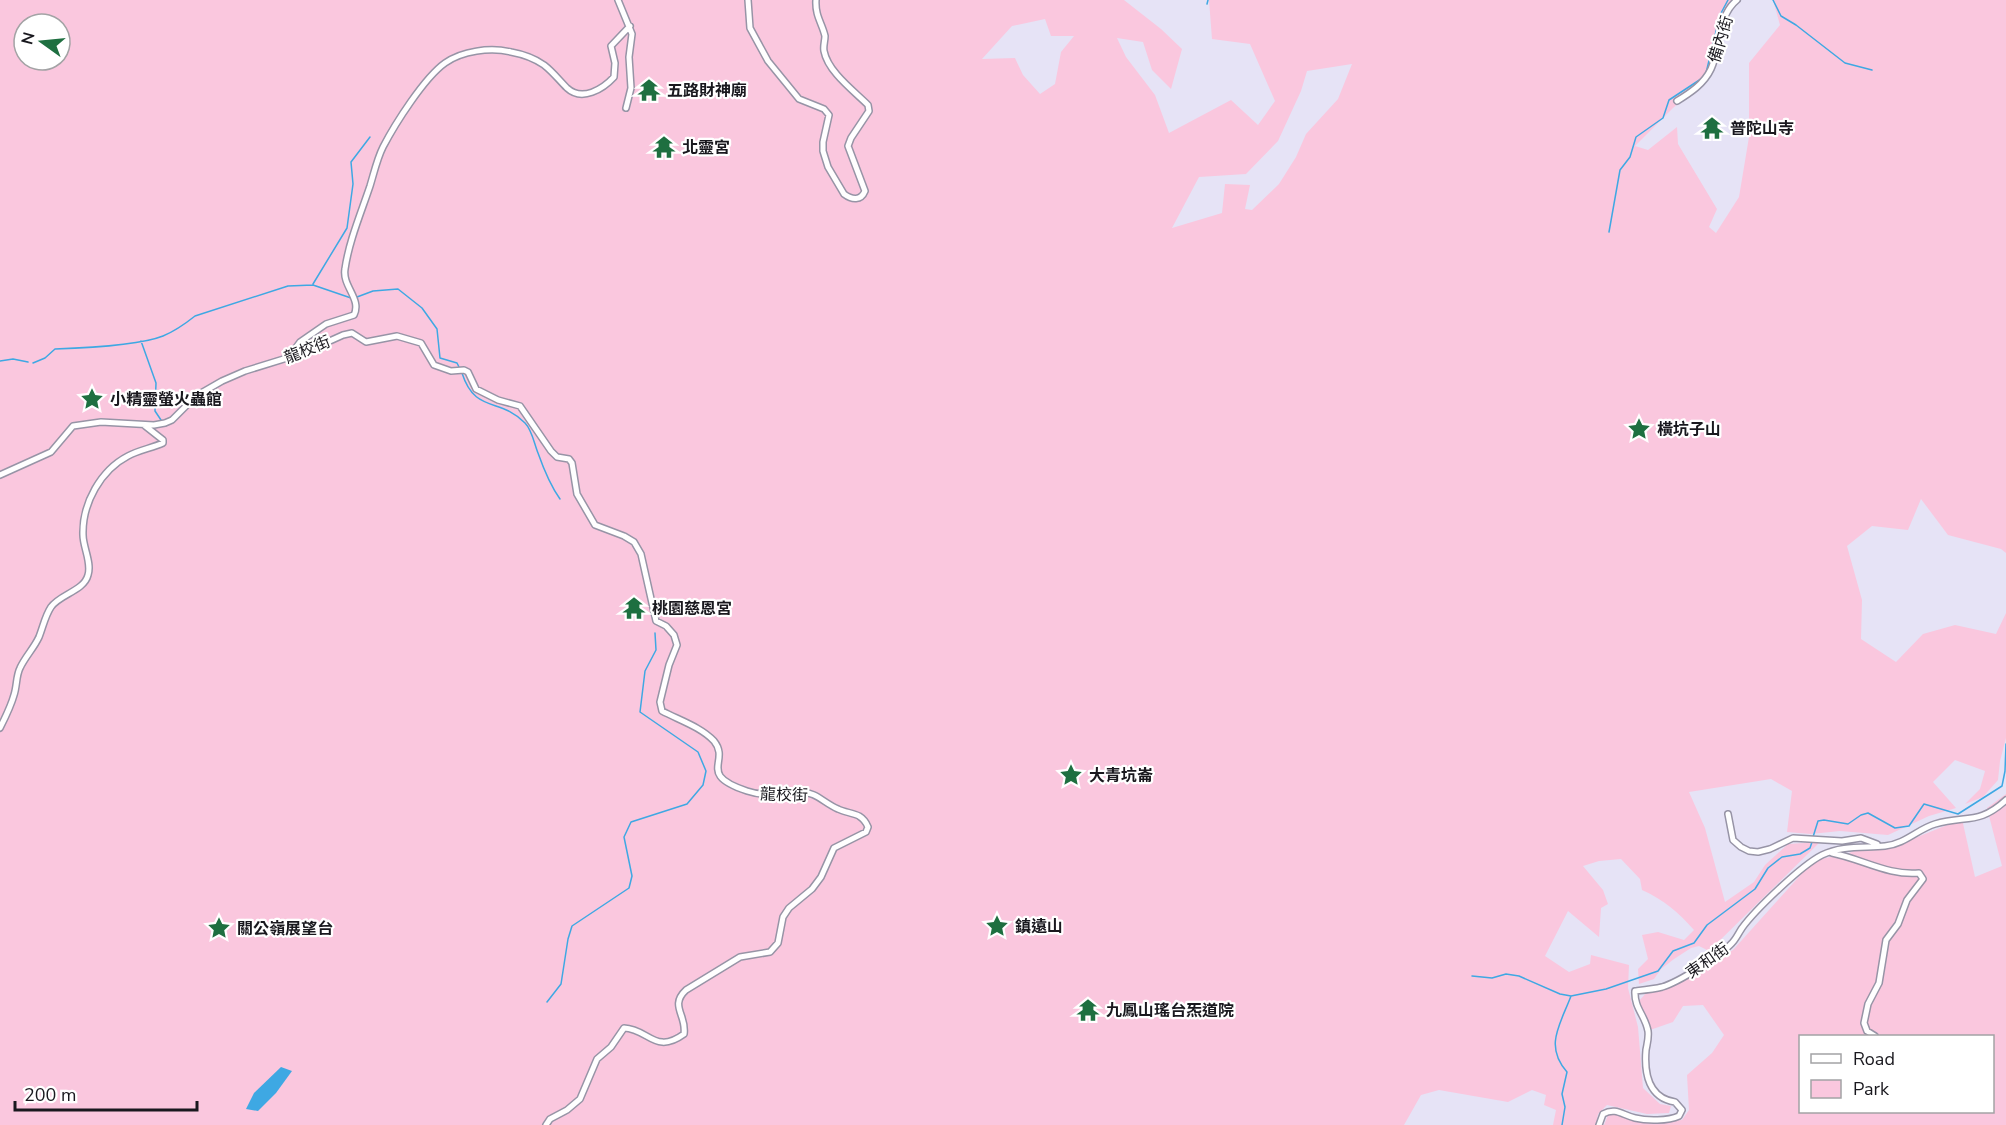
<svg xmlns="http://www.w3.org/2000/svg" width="2006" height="1125" viewBox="0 0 2006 1125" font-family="'Nunito Sans','Noto Sans TC',sans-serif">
  <rect width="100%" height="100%" fill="#e6e3f6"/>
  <path fill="#fac7de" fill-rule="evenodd" d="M 0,0 L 1124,0 L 1161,29 L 1182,49 L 1171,89 L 1152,70 L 1143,42 L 1117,38 L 1126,57 L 1155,95 L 1169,133 L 1231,100 L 1258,125 L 1275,101 L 1250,44 L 1212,39 L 1209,0 L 1734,0 L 1719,37 L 1707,78 L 1673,108 L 1635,146 L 1648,150 L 1677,127 L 1678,144 L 1717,209 L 1709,227 L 1716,233 L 1739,197 L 1749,137 L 1749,63 L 1780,25 L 1773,0 L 2006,0 L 2006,553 L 2001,549 L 1948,535 L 1921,499 L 1908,530 L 1872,526 L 1847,546 L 1862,600 L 1861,639 L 1896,662 L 1923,634 L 1955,625 L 1996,634 L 2006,613 L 2006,738 L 2000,761 L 1998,780 L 1983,797 L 1965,804 L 1980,789 L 1985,771 L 1955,760 L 1933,782 L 1956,808 L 1929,816 L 1888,835 L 1840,831 L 1811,834 L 1787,832 L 1792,791 L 1771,779 L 1689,792 L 1705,828 L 1725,902 L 1754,882 L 1765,865 L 1788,844 L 1820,842 L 1709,951 L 1699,946 L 1691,948 L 1674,959 L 1661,969 L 1654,979 L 1639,984 L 1638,969 L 1648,959 L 1642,935 L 1658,932 L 1684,940 L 1694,930 C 1678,912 1664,900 1642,890 L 1640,879 L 1621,859 L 1599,861 L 1583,866 L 1603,890 L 1608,904 L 1601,908 L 1599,937 L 1568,911 L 1545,956 L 1569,972 L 1590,964 L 1591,955 L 1629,965 L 1628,988 L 1638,1027 L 1643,1088 L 1660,1104 L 1671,1106 L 1669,1113 L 1647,1114 L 1607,1105 L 1598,1114 L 1596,1125 L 1553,1125 L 1556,1110 L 1544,1105 L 1546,1095 L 1532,1090 L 1508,1102 L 1439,1090 L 1421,1095 L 1404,1125 L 0,1125 ZM 1045,19 L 1051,36 L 1074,36 L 1061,52 L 1055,84 L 1040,94 L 1023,75 L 1015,58 L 982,59 L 1012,26 ZM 24,24 L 60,24 L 60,60 L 24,60 ZM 1352,64 L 1338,99 L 1306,134 L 1296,157 L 1279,184 L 1252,210 L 1245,209 L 1250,185 L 1225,184 L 1222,213 L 1172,228 L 1199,177 L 1246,174 L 1278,141 L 1301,91 L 1307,71 Z
    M 2006,794 L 2006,1125 L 1604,1125 L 1608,1115 L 1621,1113 L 1640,1122 L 1682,1120 L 1689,1110 L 1687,1075 L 1712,1053 L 1724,1035 L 1703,1005 L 1683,1006 L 1673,1022 L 1650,1030 L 1639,1001 L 1647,992 L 1673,984 L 1733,950 L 1814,860 L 1847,854 L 1862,847 L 1883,849 L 1910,840 L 1962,819 L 1975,877 L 2002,866 L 1987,808 ZM 1800,1036 L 1992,1036 L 1992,1112 L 1800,1112 Z"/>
  <path fill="#3ea8e3" d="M 281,1067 L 292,1071 L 276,1093 L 258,1111 L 246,1109 L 254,1093 Z"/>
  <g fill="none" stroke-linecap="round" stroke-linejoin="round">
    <path stroke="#3ea8e3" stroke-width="1.5" d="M 1773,0 L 1781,16 L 1796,25 L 1845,63 L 1872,70
      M 1207,4 L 1208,0
      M 1706,73 L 1720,15 L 1728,0
      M 1609,232 L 1620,170 L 1630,157 L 1636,137 L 1663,118 L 1669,100 L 1704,77
      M 313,284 L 347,228 L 353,184 L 351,162 L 370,137
      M 357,297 L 373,291 L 398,289 L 422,308 L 437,329 L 440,358 L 457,363 L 459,367
      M 141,341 L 156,383 L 155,411 L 161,420
      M 0,361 L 13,359 L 28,362
      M 33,363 L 45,358 L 55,349 C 84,348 138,346 163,336 C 175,331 185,324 195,316 L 288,286 L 313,285 L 351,298
      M 462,373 C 475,414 500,397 525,423 C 532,430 534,443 538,453 C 544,470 550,485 560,499
      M 1813,837 L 1818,821 L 1824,820 L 1848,824 L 1861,815 L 1868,813 L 1895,828 L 1909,826 L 1924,804 L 1958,814 L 2002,786 L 2005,771 L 2006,744
      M 1472,976 L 1492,978 L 1506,974 L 1519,976 L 1560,994 L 1571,996 L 1606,989 L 1658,971 L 1673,951 L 1694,943 L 1707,925 L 1755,889 L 1768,868 L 1782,857 L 1800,854 L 1810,848 L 1812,842
      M 547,1002 L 561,984 L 568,939 L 572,926 L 629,888 L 632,876 L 624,837 L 631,822 L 687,804 L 703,785 L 706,771 L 698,752 L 640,712 L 645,671 L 656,650 L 655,633
      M 1562,1125 L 1565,1107 L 1562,1094 L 1567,1072 C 1544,1046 1560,1025 1571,996"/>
    <g stroke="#9794a6" stroke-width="8">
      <path id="street" d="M 618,0 L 632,34 L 629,57 L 631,88 L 626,108
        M 748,0 L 750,28 L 768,61 L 799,99 L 824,109 L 829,115 L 823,142 L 823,151 L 828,167 L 844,194 C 852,200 861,201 865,191 L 848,146 L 851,138 L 869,111 L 868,105 C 854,91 828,72 824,51 C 823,46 825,41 825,36 C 822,23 815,16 816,0
        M 1677,101 C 1690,93 1704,84 1711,69 C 1721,48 1717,16 1737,0
        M 289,357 L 300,342 L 326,324 L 354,315 C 362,299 342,286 345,269 C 349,241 361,213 370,186 C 374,173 377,159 383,147 C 395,124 424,78 445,63 C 462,51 490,47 511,52 C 522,54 534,58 544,65 C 553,72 559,80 567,88 C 582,102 603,89 614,77 L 615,63 L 611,46 L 630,26
        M 0,475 L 51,452 L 73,426 L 101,422 L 154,425 L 165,423 L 172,420 L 196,396 L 222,381 L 245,371 L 300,354 L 308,346 L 323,344 L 343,335 L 352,333 L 366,342 L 397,336 L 421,343 L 434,365 L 451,371 L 464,370 L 468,372 L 476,389 L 498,400 L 520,406 L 551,451 L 557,457 L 569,459 L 572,463 L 577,494 L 595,525 L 624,536 L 634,542 L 641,554 L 656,621 L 666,626 L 674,635 L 677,645 L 669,665 L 660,702 L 662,711 C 679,720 701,727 714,741 C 731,762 696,774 747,791 C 768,798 781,792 801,792 C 816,792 824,803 838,809 C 844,812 853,813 859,816 C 864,819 866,822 868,827 L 866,832 L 834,848 L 821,877 L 812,889 L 789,908 L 783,917 L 778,943 L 770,952 L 740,957 L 686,990 C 669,1006 687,1015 684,1034 C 655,1055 649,1029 624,1028 L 611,1047 L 597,1059 L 580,1099 L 567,1110 L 550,1119 L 546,1125
        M 0,728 C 5,718 11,706 14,695 C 17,686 16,676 20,668 C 25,657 34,648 39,637 C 43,627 45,616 51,607 C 60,594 84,591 88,575 C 92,563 83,547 83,535 C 82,503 101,470 128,456 C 139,450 152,448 163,443 L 163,440 L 144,425
        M 1728,814 L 1733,840 L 1741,847 L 1749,851 L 1758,852 L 1770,849 L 1793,838 L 1842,841 L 1861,838 L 1877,844
        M 1832,853 C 1862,859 1889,876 1919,873 L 1923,879 L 1907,900 L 1898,924 L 1886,940 L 1879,983 L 1868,1004 L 1864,1023 L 1867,1031 L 1875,1036
        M 1599,1125 L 1603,1114 C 1616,1107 1622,1115 1635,1118 C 1647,1121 1668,1121 1679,1116 L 1682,1110 L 1675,1102 C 1649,1098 1644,1074 1646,1050 C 1647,1044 1649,1038 1648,1031 C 1645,1015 1634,1008 1635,991 C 1644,990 1654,989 1662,987 C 1679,982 1720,956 1732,943 C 1736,939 1738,934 1742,928 C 1756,909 1802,865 1822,855 C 1842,845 1864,848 1885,846 C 1905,844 1918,829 1935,824 C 1966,815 1979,825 2006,800"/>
    </g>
    <use href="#street" stroke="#fff" stroke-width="5"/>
  </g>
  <defs>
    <g id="temple-bare" transform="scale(1.8)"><path d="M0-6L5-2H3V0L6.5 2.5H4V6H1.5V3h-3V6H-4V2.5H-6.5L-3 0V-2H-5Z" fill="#1e6f40" stroke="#fff" stroke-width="2.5" paint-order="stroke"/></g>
    <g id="sight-bare" transform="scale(1.8)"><path d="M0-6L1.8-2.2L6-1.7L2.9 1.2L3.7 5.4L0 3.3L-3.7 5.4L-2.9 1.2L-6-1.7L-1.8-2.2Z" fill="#1e6f40" stroke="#fff" stroke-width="2.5" paint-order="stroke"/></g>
  </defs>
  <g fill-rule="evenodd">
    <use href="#temple-bare" x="649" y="90"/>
    <use href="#temple-bare" x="1712" y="128"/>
    <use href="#temple-bare" x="664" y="147"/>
    <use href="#sight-bare" x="92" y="399"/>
    <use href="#sight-bare" x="1639" y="429"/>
    <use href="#temple-bare" x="634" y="608"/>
    <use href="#sight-bare" x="1071" y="775"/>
    <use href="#sight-bare" x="997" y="926"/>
    <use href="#sight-bare" x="219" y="928"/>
    <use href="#temple-bare" x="1088" y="1010"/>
  </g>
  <g text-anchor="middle" stroke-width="4.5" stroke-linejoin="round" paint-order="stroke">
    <g font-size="16" fill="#19181e" stroke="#fff">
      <text transform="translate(1720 39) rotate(-73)" y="6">備內街</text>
      <text transform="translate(307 349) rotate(-22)" y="6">龍校街</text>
      <text transform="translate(784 794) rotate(2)" y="6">龍校街</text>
      <text transform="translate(1707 960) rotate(-35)" y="6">東和街</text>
    </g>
    <g font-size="16" font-weight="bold" fill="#19181e" stroke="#fff" text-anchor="start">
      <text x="667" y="96">五路財神廟</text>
      <text x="1730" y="134">普陀山寺</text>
      <text x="682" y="153">北靈宮</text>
      <text x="110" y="405">小精靈螢火蟲館</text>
      <text x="1657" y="435">橫坑子山</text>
      <text x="652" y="614">桃園慈恩宮</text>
      <text x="1089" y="781">大青坑崙</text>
      <text x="1015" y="932">鎮遠山</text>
      <text x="237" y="934">關公嶺展望台</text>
      <text x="1106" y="1016">九鳳山瑤台炁道院</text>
    </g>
  </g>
  <rect x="1799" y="1035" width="195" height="78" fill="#ffffff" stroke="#a3a3a5" stroke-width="1.5"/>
  <rect x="1811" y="1054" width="30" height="9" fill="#ffffff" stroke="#a3a3a5" stroke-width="1.5"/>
  <text x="1853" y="1065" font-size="18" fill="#19181e">Road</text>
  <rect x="1811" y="1080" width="30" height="18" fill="#fac7de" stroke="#a3a3a5" stroke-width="1.5"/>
  <text x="1853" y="1095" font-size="18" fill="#19181e">Park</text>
  <g transform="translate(42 42) rotate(285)"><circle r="28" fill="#ffffff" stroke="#a3a3a5" stroke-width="1.5"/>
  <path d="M0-4.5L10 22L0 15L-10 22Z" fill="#1e6f40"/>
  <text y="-9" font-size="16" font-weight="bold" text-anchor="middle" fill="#19181e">N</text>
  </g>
  <path d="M15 1101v9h182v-9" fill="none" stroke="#19181e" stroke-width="3"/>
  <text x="24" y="1101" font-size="18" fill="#19181e" stroke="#ffffff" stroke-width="4.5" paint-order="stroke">200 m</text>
</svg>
